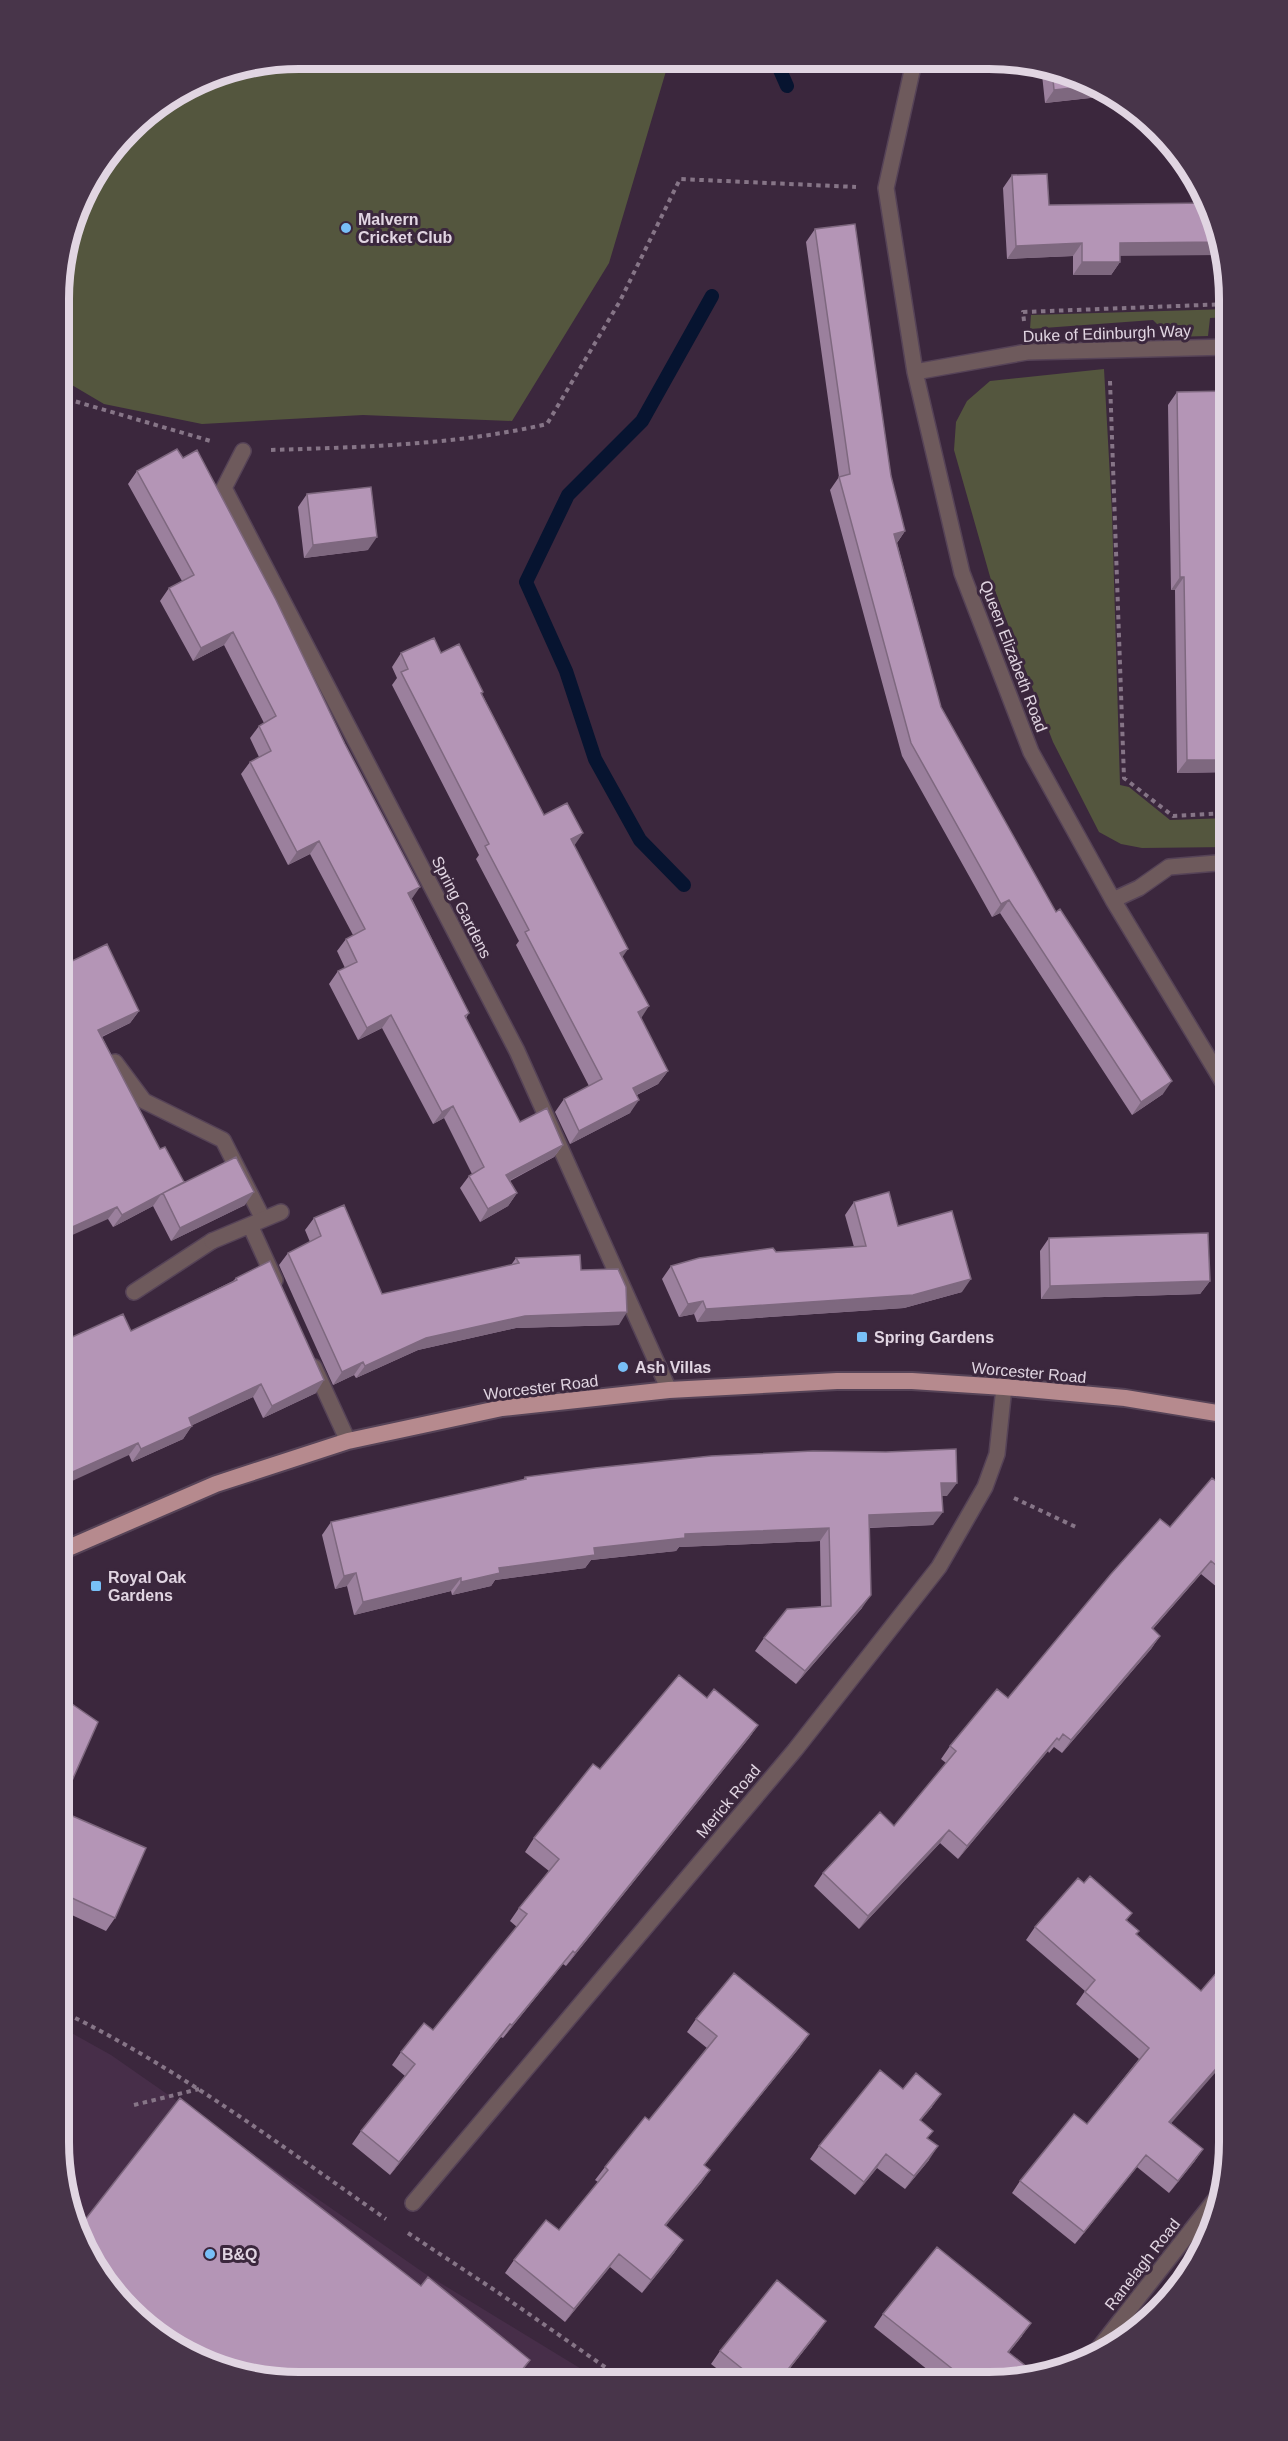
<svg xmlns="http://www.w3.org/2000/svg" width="1288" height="2441" viewBox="0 0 1288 2441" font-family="Arial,sans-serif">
  <rect width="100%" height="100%" fill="#3b273d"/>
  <path fill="#472e49" d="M 59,2026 L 111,2055 L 424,2273 L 601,2381 L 267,2380 L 207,2364 L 141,2323 L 99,2276 L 71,2219 L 59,2142 Z"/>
  <path fill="#54563e" d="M 299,59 L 669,61 L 609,263 L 512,421 L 363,415 L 202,424 L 104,404 L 60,378 L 61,268 L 83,192 L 140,118 L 207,77 Z
    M 1229,309 L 1229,317 L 1210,318 L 1208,336 L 1170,337 L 1153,320 L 1030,329 L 1031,315 Z
    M 1104,369 L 1112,513 L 1120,785 L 1129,787 L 1170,820 L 1229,818 L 1229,847 L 1142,848 L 1121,844 L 1099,832 L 1053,742 L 991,580 L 954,450 L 956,422 L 967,401 L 990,381 Z"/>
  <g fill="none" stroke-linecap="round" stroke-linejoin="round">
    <path stroke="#071430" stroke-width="14" d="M 776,61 L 787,86
      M 684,885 L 640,840 L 595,759 L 566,671 L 526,582 L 568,495 L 642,421 L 712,296"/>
    <g stroke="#564357" stroke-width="18">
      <path id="service" d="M 115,1062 L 144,1101 L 223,1140 L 263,1219
        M 134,1292 L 212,1241"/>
    </g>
    <g stroke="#564357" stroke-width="18">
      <path id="minor" d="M 914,62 L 886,188 L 915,372 L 962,573 L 1031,752 L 1113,900 L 1229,1092
        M 915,372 L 1027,352 L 1229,347
        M 243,451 L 224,488 L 517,1051 L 669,1390
        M 1113,900 L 1139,888 L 1169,867 L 1229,862
        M 250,1225 L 275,1280
        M 212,1241 L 281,1212
        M 314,1367 L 348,1441
        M 413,2203 L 795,1750 L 939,1567 L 985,1487 L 997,1454 L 1004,1387
        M 1091,2358 L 1221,2192"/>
    </g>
    <g stroke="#564357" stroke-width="20">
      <path id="trunk" d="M 59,1552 L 216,1484 L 348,1441 L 502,1408 L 669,1390 L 837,1381 L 912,1381 L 1004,1387 L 1125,1398 L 1229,1415"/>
    </g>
    <path stroke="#867587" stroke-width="4" stroke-dasharray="4.5 4.5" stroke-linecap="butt" d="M 1024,321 L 1023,312 L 1229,304
      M 1110,381 L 1124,778 L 1173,816 L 1229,813
      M 60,393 L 74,401 L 214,442
      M 271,450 C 363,447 457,445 547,424 L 620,301 L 680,179 L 856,187
      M 1014,1498 L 1078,1528
      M 59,2010 C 176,2066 280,2145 386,2219
      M 134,2105 L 199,2089
      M 408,2233 L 496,2291 L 625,2381"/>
    <use href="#service" stroke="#6e5a5c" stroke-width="15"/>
    <use href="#minor" stroke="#6e5a5c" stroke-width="15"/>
    <use href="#trunk" stroke="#b68a8e" stroke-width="16"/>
  </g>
  <path fill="#9b809d" d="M 1041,65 L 1096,83 L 1104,89 L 1099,97 L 1045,103 Z
    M 1012,175 L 1049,205 L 1120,256 L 1120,262 L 1111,275 L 1073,275 L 1073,256 L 1007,259 L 1003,188 Z
    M 815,229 L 891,476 L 905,531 L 897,543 L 941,707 L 1056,912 L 1163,1094 L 1132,1115 L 1000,913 L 992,917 L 902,756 L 830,490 L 839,477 L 806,242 Z
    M 1229,391 L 1229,772 L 1177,773 L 1175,590 L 1171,590 L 1168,405 L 1177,392 Z
    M 137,471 L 412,899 L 469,1013 L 466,1018 L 520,1122 L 563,1145 L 554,1157 L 510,1181 L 517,1193 L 508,1206 L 480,1222 L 460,1188 L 469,1176 L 472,1174 L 444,1118 L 433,1124 L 382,1028 L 358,1040 L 329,984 L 338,971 L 345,968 L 337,951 L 346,939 L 353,935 L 310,854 L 288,865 L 241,774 L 250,762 L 259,757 L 250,738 L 259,726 L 264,723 L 224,645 L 193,661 L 160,601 L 169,588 L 182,581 L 128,484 Z
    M 307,494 L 368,550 L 304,558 L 298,507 Z
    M 401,653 L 441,653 L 483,692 L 482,694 L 544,815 L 574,846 L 622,957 L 641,1018 L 668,1071 L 658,1084 L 637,1095 L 630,1113 L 570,1144 L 555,1112 L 564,1099 L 589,1086 L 516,945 L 519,941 L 476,859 L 479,855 L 392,685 L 397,678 L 392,667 Z
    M 64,965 L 139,1011 L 130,1023 L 102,1037 L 160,1149 L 184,1182 L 245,1205 L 171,1241 L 153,1206 L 113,1227 L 108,1219 Z
    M 854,1202 L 898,1226 L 962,1292 L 904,1308 L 697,1322 L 694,1314 L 679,1317 L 662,1279 L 671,1266 L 776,1252 L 854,1247 L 845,1215 Z
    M 314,1218 L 382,1294 L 511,1265 L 516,1258 L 581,1270 L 619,1325 L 516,1328 L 418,1350 L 356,1378 L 354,1375 L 333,1385 L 279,1265 L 288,1253 L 310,1242 L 305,1230 Z
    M 1049,1238 L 1210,1281 L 1200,1294 L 1041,1299 L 1040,1251 Z
    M 236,1278 L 316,1393 L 263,1418 L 253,1397 L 192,1425 L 183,1439 L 132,1462 L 129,1455 L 131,1331 L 233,1281 Z
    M 525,1477 L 947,1496 L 942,1496 L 933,1525 L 869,1528 L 862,1608 L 796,1684 L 755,1651 L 764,1638 L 821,1607 L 820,1541 L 679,1547 L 676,1551 L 591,1560 L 585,1568 L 495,1580 L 491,1586 L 452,1595 L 451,1591 L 354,1615 L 347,1586 L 335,1589 L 322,1535 L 331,1522 L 523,1480 Z
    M 1229,1492 L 1229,1597 L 1201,1574 L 1153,1629 L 1160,1636 L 1151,1649 L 1062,1753 L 1054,1747 L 1049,1753 L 1048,1751 L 958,1859 L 940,1843 L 859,1929 L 814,1886 L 823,1873 L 894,1826 L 946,1763 L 941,1759 L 950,1746 L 1008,1698 L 1170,1527 Z
    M 707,1698 L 758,1725 L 749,1738 L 566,1966 L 563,1964 L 503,2038 L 501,2037 L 390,2175 L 352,2144 L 361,2131 L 405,2076 L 392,2065 L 401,2052 L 433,2030 L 517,1927 L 510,1921 L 519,1908 L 549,1871 L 525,1852 L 534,1838 L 600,1769 Z
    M 61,1811 L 115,1918 L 106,1931 L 59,1909 L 59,1814 Z
    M 1127,1920 L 1136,1934 L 1171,2123 L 1203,2149 L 1194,2162 L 1169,2193 L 1137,2167 L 1075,2244 L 1012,2193 L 1020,2181 L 1087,2124 L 1139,2059 L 1076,2004 L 1085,1991 L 1026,1940 L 1035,1927 Z
    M 696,2019 L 800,2047 L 704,2165 L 710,2170 L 701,2183 L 665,2226 L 683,2240 L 674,2253 L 642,2293 L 610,2267 L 565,2322 L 505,2273 L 514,2260 L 559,2230 L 598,2182 L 595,2180 L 605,2167 L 649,2120 L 707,2048 L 687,2032 Z
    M 903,2089 L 932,2107 L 920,2121 L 927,2138 L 929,2160 L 905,2189 L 877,2168 L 855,2195 L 810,2159 L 819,2146 Z
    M 883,2314 L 1022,2336 L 1009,2352 L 989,2382 L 943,2382 L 874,2327 Z
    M 817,2334 L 779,2382 L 734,2382 L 711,2364 L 720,2351 Z"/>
  <path fill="#7e687f" d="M 1098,85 L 1104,89 L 1099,97 L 1045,103 L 1054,90 Z
    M 1220,242 L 1222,255 L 1111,256 L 1120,243 Z
    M 1082,243 L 1073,256 L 1007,259 L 1016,246 Z
    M 1082,262 L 1120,262 L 1111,275 L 1073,275 Z
    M 905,531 L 896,544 L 894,534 Z
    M 377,537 L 368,550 L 304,558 L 313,545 Z
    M 1180,577 L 1184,577 L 1175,590 L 1171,590 Z
    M 233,632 L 224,645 L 193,661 L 201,648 Z
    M 1187,760 L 1229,760 L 1229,772 L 1177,773 Z
    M 583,833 L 574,846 L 571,839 Z
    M 319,841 L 310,854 L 288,865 L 297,852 Z
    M 420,887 L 411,900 L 408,893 Z
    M 1009,900 L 1000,913 L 992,917 L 1001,904 Z
    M 628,949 L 619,962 L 620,953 Z
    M 649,1006 L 640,1020 L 638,1012 Z
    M 139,1011 L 130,1023 L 90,1042 L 98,1030 Z
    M 391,1015 L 382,1028 L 358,1040 L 367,1028 Z
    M 668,1071 L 658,1084 L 624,1101 L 633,1088 Z
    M 1172,1081 L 1163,1094 L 1132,1115 L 1141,1102 Z
    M 639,1100 L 630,1113 L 570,1144 L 579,1131 Z
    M 453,1106 L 444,1118 L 433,1124 L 442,1112 Z
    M 563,1145 L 554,1157 L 497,1187 L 506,1175 Z
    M 254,1192 L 245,1205 L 171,1241 L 180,1228 Z
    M 162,1193 L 153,1206 L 113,1227 L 122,1215 Z
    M 517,1193 L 508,1206 L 480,1222 L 488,1209 Z
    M 117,1207 L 108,1219 L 59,1241 L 59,1233 Z
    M 971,1279 L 962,1292 L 904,1308 L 697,1322 L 706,1309 Z
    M 1210,1281 L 1200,1294 L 1041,1299 L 1050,1286 Z
    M 703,1301 L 694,1314 L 679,1317 L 688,1304 Z
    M 627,1312 L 619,1325 L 516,1328 L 418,1350 L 356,1378 L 365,1366 L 426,1338 L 525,1316 Z
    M 363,1362 L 354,1375 L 333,1385 L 342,1372 Z
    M 324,1380 L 316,1393 L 263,1418 L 272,1406 Z
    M 261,1384 L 253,1397 L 180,1431 L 189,1418 Z
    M 192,1426 L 183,1439 L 132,1462 L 141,1449 Z
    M 138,1443 L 129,1455 L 59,1487 L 59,1478 Z
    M 941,1483 L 957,1483 L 947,1496 L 932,1496 Z
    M 943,1512 L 933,1525 L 860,1528 L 869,1515 Z
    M 829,1528 L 820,1541 L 679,1547 L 676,1551 L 591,1560 L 585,1568 L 495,1580 L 491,1586 L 452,1595 L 461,1582 L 499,1568 L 594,1548 L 685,1534 Z
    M 1211,1561 L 1201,1574 L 1142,1641 L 1152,1628 Z
    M 356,1573 L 347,1586 L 335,1589 L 344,1576 Z
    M 461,1578 L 451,1591 L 354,1615 L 363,1602 Z
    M 871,1595 L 862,1608 L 796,1684 L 805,1671 Z
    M 1160,1636 L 1151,1649 L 1062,1753 L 1071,1740 Z
    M 758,1725 L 749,1738 L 566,1966 L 575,1953 Z
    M 1057,1738 L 1048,1751 L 958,1859 L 967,1846 Z
    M 949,1830 L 940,1843 L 859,1929 L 868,1916 Z
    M 573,1951 L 563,1964 L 503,2038 L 512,2025 Z
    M 510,2024 L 501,2037 L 390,2175 L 399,2162 Z
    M 809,2034 L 800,2047 L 694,2178 L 704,2165 Z
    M 1229,2054 L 1229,2057 L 1161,2135 L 1169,2122 Z
    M 941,2094 L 932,2107 L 910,2133 L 920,2120 Z
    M 938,2146 L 929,2160 L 905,2189 L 914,2176 Z
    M 1203,2149 L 1194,2162 L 1169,2193 L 1178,2181 Z
    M 886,2154 L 877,2168 L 855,2195 L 864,2182 Z
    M 1146,2155 L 1137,2167 L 1075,2244 L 1084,2232 Z
    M 710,2170 L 701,2183 L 655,2239 L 665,2225 Z
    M 683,2240 L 674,2253 L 642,2293 L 651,2280 Z
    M 619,2254 L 610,2267 L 565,2322 L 574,2309 Z
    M 826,2321 L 817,2334 L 779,2382 L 778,2382 Z
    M 1031,2323 L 1022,2336 L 999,2365 L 1008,2352 Z
    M 530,2360 L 515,2381 L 513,2381 Z"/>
  <path fill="#b495b6" stroke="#7e687f" stroke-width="1.5" d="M 1052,69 L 1096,83 L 1098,85 L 1054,90 Z
    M 1047,174 L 1049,205 L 1207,203 L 1217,222 L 1220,242 L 1120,243 L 1120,262 L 1082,262 L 1082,243 L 1016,246 L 1012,175 Z
    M 855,224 L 891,476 L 905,531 L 894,534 L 941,707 L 1056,912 L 1060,909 L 1172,1081 L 1141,1102 L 1009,900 L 1001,904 L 911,743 L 839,477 L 850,474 L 815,229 Z
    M 1229,391 L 1229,760 L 1187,760 L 1184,577 L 1180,577 L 1177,392 Z
    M 177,449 L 183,458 L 197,450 L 276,600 L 345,744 L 420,887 L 408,893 L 469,1013 L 465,1016 L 520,1122 L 547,1108 L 563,1145 L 506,1175 L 517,1193 L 488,1209 L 469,1176 L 484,1167 L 453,1106 L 442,1112 L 391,1015 L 367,1028 L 338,971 L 357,962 L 346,939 L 365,929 L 319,841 L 297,852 L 250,762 L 271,751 L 259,726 L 276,716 L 233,632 L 201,648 L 169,588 L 194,575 L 137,471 Z
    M 371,487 L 377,537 L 313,545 L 307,494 Z
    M 434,638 L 441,653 L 459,644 L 483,692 L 481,693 L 544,815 L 567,803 L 583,833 L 571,839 L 628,949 L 620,953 L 649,1006 L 638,1012 L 668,1071 L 633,1088 L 639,1100 L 579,1131 L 564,1099 L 602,1079 L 525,932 L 529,930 L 485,846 L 489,844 L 401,672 L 408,669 L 401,653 Z
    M 107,944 L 139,1011 L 98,1030 L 160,1149 L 165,1147 L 184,1182 L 122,1215 L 117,1207 L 59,1233 L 60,959 L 61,959 L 64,965 Z
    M 236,1157 L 254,1192 L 180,1228 L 163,1193 Z
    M 889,1192 L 898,1226 L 952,1211 L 971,1279 L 913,1295 L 706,1309 L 703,1301 L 688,1304 L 671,1266 L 699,1258 L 773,1248 L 776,1252 L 866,1246 L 854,1202 Z
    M 344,1205 L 382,1294 L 519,1263 L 516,1258 L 580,1255 L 581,1270 L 618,1269 L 626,1287 L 627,1312 L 525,1316 L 426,1338 L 365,1366 L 363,1362 L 342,1372 L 288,1253 L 321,1236 L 314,1218 Z
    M 1208,1233 L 1210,1281 L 1050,1286 L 1049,1238 Z
    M 270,1261 L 324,1380 L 272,1406 L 261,1384 L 189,1418 L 192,1426 L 141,1449 L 138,1443 L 59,1478 L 59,1343 L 123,1314 L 131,1331 L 237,1280 L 236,1278 Z
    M 956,1449 L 957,1483 L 941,1483 L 943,1512 L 869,1515 L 871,1595 L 805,1671 L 764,1638 L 787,1609 L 831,1606 L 829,1528 L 685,1534 L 685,1538 L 594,1548 L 595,1555 L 499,1568 L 500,1573 L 461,1582 L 461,1578 L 363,1602 L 356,1573 L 344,1576 L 331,1522 L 526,1479 L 525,1477 L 595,1468 L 711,1456 L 813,1451 L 886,1452 Z
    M 1212,1478 L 1229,1492 L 1229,1576 L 1211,1561 L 1152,1628 L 1160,1636 L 1071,1740 L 1063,1734 L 1059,1740 L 1057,1738 L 967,1846 L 949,1830 L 868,1916 L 823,1873 L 880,1812 L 894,1826 L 956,1751 L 950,1746 L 997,1689 L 1008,1698 L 1111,1574 L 1160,1519 L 1170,1527 Z
    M 679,1675 L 707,1698 L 714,1689 L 758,1725 L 575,1953 L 573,1951 L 512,2025 L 510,2024 L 399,2162 L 361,2131 L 415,2064 L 401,2052 L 424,2023 L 433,2030 L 527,1914 L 519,1908 L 559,1859 L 534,1838 L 593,1764 L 600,1769 Z
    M 59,1695 L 98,1722 L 63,1801 L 59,1799 Z
    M 61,1811 L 146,1848 L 115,1918 L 59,1892 L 59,1816 Z
    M 1090,1876 L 1132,1913 L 1126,1920 L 1139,1931 L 1136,1934 L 1201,1991 L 1229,1958 L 1229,2054 L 1169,2122 L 1203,2149 L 1178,2181 L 1146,2155 L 1084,2232 L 1020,2181 L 1074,2114 L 1087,2124 L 1149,2048 L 1085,1992 L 1095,1980 L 1035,1927 L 1078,1878 L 1084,1883 Z
    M 734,1973 L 809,2034 L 704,2165 L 710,2170 L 665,2225 L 683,2240 L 651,2280 L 619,2254 L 574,2309 L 514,2260 L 546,2220 L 559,2230 L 608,2170 L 605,2167 L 645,2117 L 649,2120 L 717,2036 L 696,2019 Z
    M 880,2070 L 903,2089 L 916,2073 L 941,2094 L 920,2120 L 933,2131 L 927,2138 L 938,2146 L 914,2176 L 886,2154 L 864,2182 L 819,2146 Z
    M 180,2098 L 421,2286 L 428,2277 L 530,2360 L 513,2381 L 267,2380 L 207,2364 L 141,2323 L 99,2276 L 77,2230 Z
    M 937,2247 L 1031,2323 L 1008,2352 L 1027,2367 L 1019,2378 L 989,2382 L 969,2382 L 883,2314 Z
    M 777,2280 L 826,2321 L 778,2382 L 759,2382 L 720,2351 Z"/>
  <g fill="#78bff7" stroke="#3b273d" stroke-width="2">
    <circle cx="346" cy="228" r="6"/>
    <rect x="856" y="1331" width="12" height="12" rx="3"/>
    <circle cx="623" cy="1367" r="6"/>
    <rect x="90" y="1580" width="12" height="12" rx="3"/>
    <circle cx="210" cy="2254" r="6"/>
  </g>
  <g text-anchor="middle" stroke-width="6" stroke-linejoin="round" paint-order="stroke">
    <g font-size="16" font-weight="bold" fill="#e1d5e2" stroke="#3b273d" text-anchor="start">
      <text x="358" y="225">Malvern<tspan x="358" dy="18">Cricket Club</tspan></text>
      <text x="874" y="1343">Spring Gardens</text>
      <text x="635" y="1373">Ash Villas</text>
      <text x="108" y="1583">Royal Oak<tspan x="108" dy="18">Gardens</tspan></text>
      <text x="222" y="2260">B&amp;Q</text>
    </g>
    <g font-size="16" fill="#e1d5e2" stroke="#3b273d">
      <text transform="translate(1107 333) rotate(-2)" y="6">Duke of Edinburgh Way</text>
      <text transform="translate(1014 656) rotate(69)" y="6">Queen Elizabeth Road</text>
      <text transform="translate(462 907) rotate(63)" y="6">Spring Gardens</text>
      <text transform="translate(1029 1372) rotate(5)" y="6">Worcester Road</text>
      <text transform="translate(541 1387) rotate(-7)" y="6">Worcester Road</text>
      <text transform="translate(728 1801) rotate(-50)" y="6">Merick Road</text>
      <text transform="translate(1142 2264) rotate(-52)" y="6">Ranelagh Road</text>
    </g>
  </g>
  <path d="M0 0H1288V2441H0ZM299 69H989A230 230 0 0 1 1219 299V2142A230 230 0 0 1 989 2372H299A230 230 0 0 1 69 2142V299A230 230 0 0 1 299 69Z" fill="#48354a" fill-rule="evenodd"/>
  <path fill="none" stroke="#e1d5e2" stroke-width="8" d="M299 69H989A230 230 0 0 1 1219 299V2142A230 230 0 0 1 989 2372H299A230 230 0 0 1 69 2142V299A230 230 0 0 1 299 69Z"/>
</svg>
